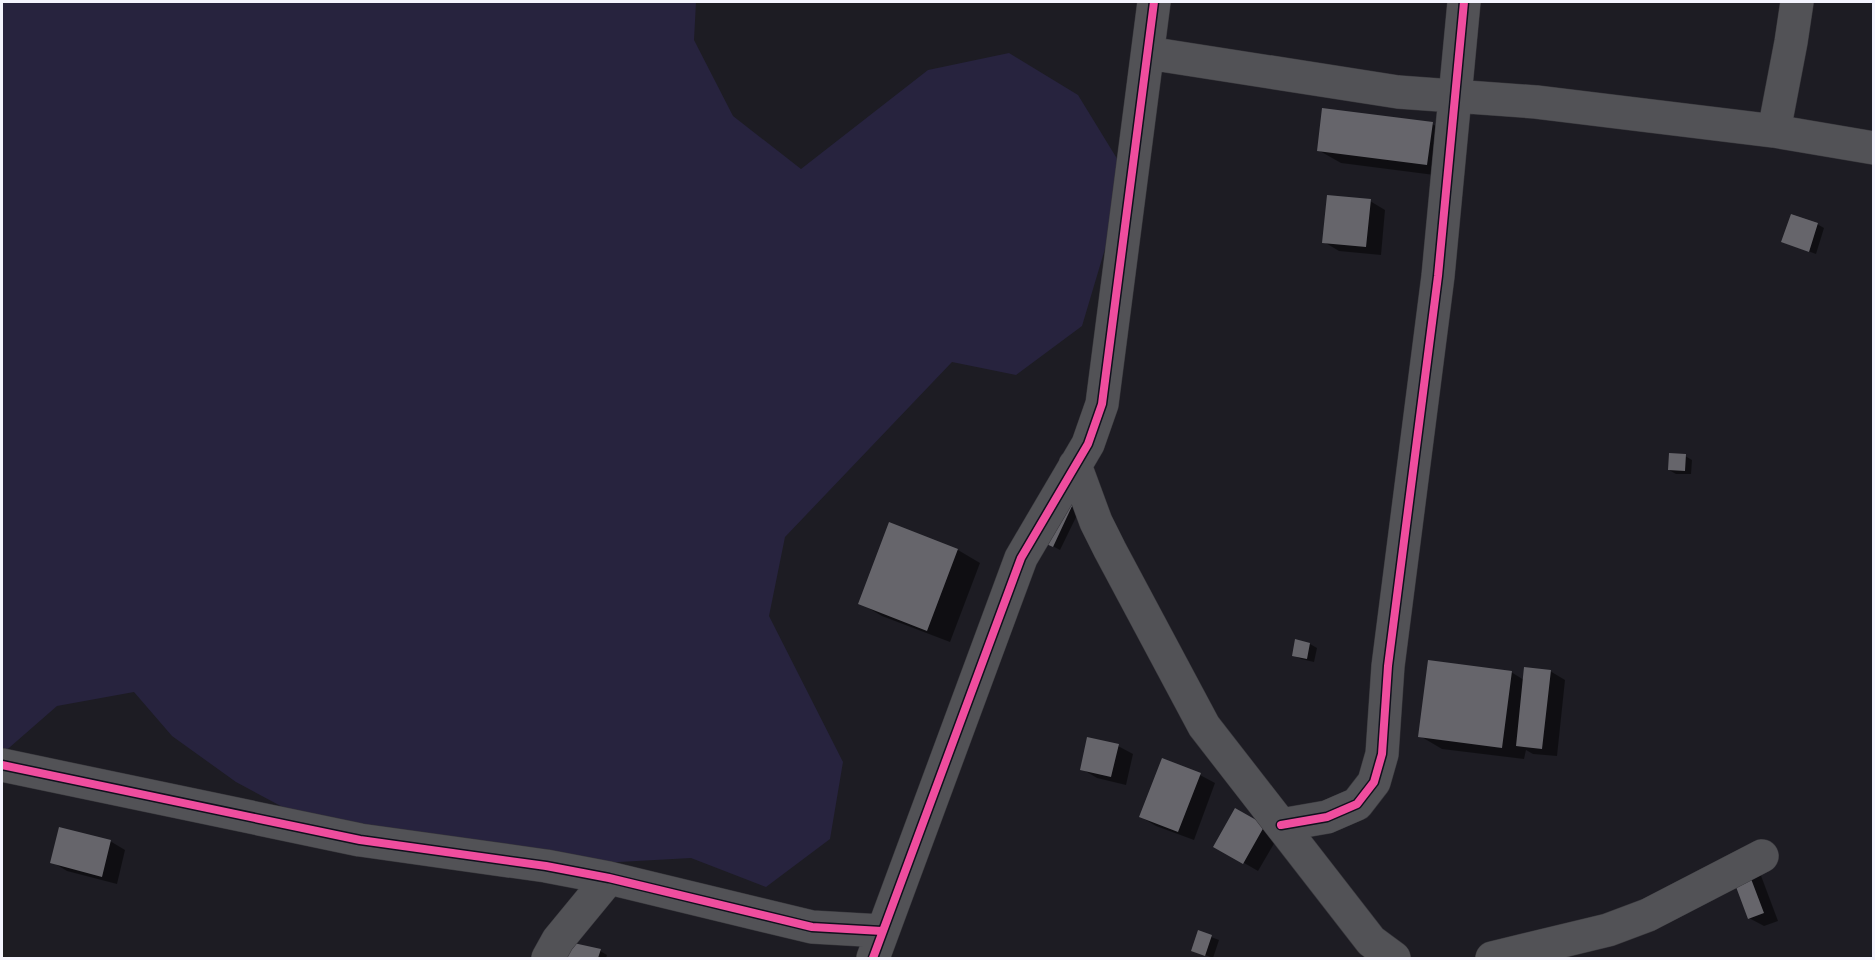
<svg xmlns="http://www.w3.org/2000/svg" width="1875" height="960" viewBox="0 0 1875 960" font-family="'Archivo Narrow',sans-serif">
  <rect width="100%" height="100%" fill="#1d1c23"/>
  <path fill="#27233e" d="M 2,2 L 696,2 L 694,40 L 733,116 L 801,169 L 928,70 L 1009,53 L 1078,95 L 1127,175 L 1082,326 L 1016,375 L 952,362 L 785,537 L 769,616 L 843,762 L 830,839 L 766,887 L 691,858 L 546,866 L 307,820 L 236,782 L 172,736 L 134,692 L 57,706 L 2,754 Z"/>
  <path fill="#0007" d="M 1432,124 L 1455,136 L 1450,177 L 1341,163 L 1318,150 Z
    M 1370,201 L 1385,210 L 1381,255 L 1339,251 L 1324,242 Z
    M 1817,224 L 1824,228 L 1816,254 L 1783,242 Z
    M 1685,456 L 1692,460 L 1691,474 L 1676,474 L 1669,470 Z
    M 1065,501 L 1080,509 L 1060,550 L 1045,542 Z
    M 890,524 L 958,550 L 980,563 L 950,642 L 882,616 L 860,603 Z
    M 1310,644 L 1317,648 L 1314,662 L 1301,659 L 1293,655 Z
    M 1550,671 L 1565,680 L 1557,756 L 1533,754 L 1526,750 L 1524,759 L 1442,749 L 1420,736 L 1511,672 L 1524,680 Z
    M 1118,746 L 1133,754 L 1126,785 L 1097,778 L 1082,769 Z
    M 1200,775 L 1215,783 L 1194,840 L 1156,826 L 1141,817 Z
    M 1235,810 L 1279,835 L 1258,871 L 1215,846 Z
    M 110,841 L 125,850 L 117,884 L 67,871 L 52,862 Z
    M 1727,861 L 1757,865 L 1778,921 L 1764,926 L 1749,918 Z
    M 1198,932 L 1219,940 L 1213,958 L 1193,950 Z
    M 570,943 L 600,951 L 607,955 L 606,958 L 566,958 Z"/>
  <path fill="#66656b" d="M 1322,108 L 1433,122 L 1427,165 L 1317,151 Z
    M 1327,195 L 1371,199 L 1366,247 L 1322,243 Z
    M 1791,214 L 1818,223 L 1809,252 L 1781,242 Z
    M 1669,453 L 1686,454 L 1685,471 L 1668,470 Z
    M 1064,499 L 1073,504 L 1053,547 L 1044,543 Z
    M 889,522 L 958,549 L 927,631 L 858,604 Z
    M 1295,639 L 1310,643 L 1307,659 L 1292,656 Z
    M 1428,660 L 1512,671 L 1502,748 L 1418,737 Z
    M 1524,667 L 1551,670 L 1542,749 L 1516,746 Z
    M 1087,737 L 1119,744 L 1111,777 L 1080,770 Z
    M 1162,758 L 1201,773 L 1178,832 L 1139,817 Z
    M 1235,808 L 1265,825 L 1243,864 L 1213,847 Z
    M 59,827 L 111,840 L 102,877 L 50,863 Z
    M 1742,855 L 1764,913 L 1748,919 L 1726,860 Z
    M 1198,930 L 1212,935 L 1205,956 L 1191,951 Z
    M 569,942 L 601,949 L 598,958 L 564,958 Z"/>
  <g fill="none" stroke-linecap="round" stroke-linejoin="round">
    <g stroke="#38373c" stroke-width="34">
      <path id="street" d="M 1148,53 L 1398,92 L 1536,102 L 1774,131 L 1874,148
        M 1774,131 L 1791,42 L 1797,2
        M 1075,465 L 1096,522 L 1110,550 L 1204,726 L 1371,941 L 1394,958
        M 2,765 L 360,840 L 546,866 L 609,878 L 812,927 L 882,931
        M 1281,825 L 1327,817 L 1357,804 L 1374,782 L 1382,754 L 1388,666 L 1438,276 L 1464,2
        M 548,958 L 558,940 L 609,878
        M 873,958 L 1021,558 L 1088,444 L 1102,404 L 1154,2
        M 1492,958 L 1608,930 L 1648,915 L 1762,856"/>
    </g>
    <use href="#street" stroke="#525256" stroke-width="33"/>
    <g stroke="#11101d" stroke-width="11">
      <path id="cycleway" d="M 2,765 L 360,840 L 546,866 L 609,878 L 812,927 L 882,931
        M 1281,825 L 1327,817 L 1357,804 L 1374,782 L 1382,754 L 1388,666 L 1438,276 L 1464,2
        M 873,958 L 1021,558 L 1088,444 L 1102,404 L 1154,2"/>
    </g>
    <use href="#cycleway" stroke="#ef4d9e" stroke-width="8"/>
  </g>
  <rect width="1875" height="960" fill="none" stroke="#f4f4fe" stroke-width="6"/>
</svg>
